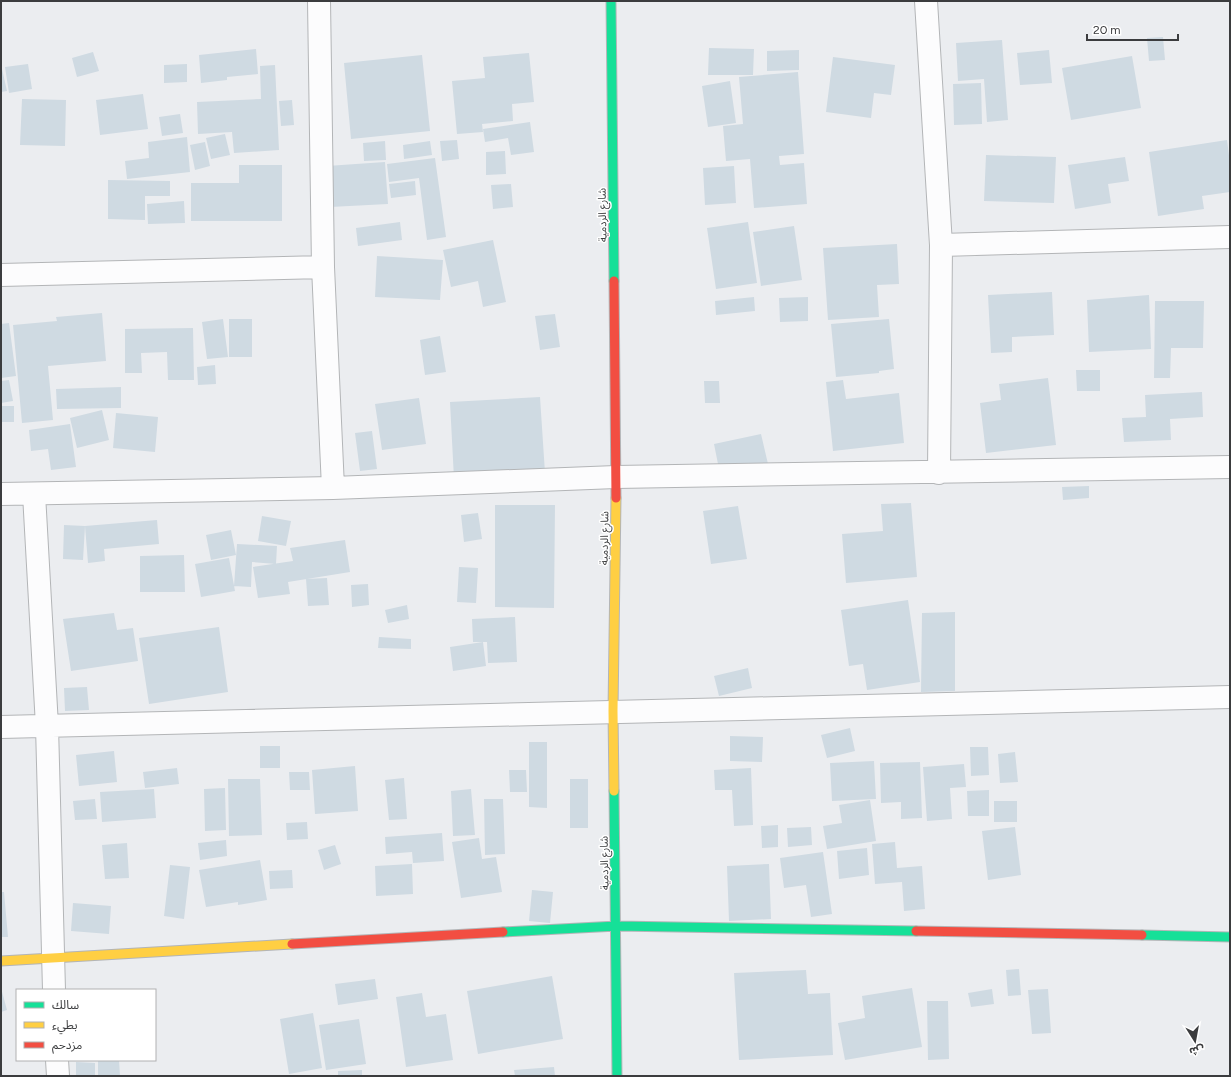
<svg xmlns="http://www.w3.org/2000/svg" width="1231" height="1077" viewBox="0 0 1231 1077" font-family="Figtree,'Noto Sans Arabic',sans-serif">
  <rect width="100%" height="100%" fill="#ebedf0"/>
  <path fill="#cfdae2" d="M 1163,37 L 1165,60 L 1149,61 L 1147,38 Z
    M 1002,40 L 1008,120 L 987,122 L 984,79 L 958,81 L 956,43 Z
    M 709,48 L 754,49 L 753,75 L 708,75 Z
    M 256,49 L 258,74 L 227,77 L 227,80 L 201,83 L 199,55 Z
    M 799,50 L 799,70 L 767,71 L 767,51 Z
    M 1049,50 L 1052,83 L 1020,85 L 1017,53 Z
    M 93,52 L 99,71 L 77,77 L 72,58 Z
    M 529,53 L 534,102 L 512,104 L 513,121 L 482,124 L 483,132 L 457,134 L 452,81 L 485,78 L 483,57 Z
    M 422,55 L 430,131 L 351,139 L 344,63 Z
    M 1132,56 L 1141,108 L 1071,120 L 1062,68 Z
    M 833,57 L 895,65 L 891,95 L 874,93 L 871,118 L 826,112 Z
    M 28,64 L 32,89 L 9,93 L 5,67 Z
    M 187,64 L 187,82 L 164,83 L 164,65 Z
    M 275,65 L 279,150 L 234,153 L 232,132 L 198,134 L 197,102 L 261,99 L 260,66 Z
    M 2,69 L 7,91 L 1,92 L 1,70 Z
    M 798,72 L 804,154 L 779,156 L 780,165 L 804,163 L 807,204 L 754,208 L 750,159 L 726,161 L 723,126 L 743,124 L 739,77 Z
    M 730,81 L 736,123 L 708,127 L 702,86 Z
    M 981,83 L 982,124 L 954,125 L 953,84 Z
    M 143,94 L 148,129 L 100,135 L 96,100 Z
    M 22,99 L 66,100 L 65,146 L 20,145 Z
    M 292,100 L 294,125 L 281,126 L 279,101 Z
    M 180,114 L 183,133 L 162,136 L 159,117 Z
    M 530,122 L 534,152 L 511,155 L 508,138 L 485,142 L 483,129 Z
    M 225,134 L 230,155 L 211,159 L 206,138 Z
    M 187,137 L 190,172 L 127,179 L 125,161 L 149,158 L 148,142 Z
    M 457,140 L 459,159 L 442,161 L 440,141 Z
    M 1227,140 L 1230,163 L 1230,192 L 1202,196 L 1204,209 L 1158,216 L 1149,152 Z
    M 385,141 L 386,160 L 364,161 L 363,143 Z
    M 430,141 L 432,155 L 404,159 L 403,145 Z
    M 205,142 L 210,166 L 195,170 L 190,145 Z
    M 505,151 L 506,174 L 486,175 L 486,152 Z
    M 986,155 L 1056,157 L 1054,203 L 984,201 Z
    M 1125,157 L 1129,181 L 1108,184 L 1111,203 L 1075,209 L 1068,165 Z
    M 435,158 L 446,237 L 427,240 L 419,178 L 389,182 L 387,164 Z
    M 385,162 L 388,204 L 330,207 L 327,166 Z
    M 239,165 L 282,165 L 282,221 L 191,221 L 191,183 L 239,183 Z
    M 734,166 L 736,203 L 705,205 L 703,168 Z
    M 108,180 L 170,181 L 170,196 L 145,196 L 145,220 L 108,219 Z
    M 415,181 L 416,195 L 391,198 L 389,184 Z
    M 511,184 L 513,207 L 493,209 L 491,185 Z
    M 184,201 L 185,223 L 148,224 L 147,204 Z
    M 400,222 L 402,240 L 358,246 L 356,228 Z
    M 748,222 L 757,283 L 716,289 L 707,228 Z
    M 794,226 L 802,280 L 761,286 L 753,232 Z
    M 493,240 L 506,302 L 483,307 L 478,281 L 451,287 L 443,250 Z
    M 897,244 L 899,284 L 877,285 L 879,317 L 828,320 L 823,248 Z
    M 377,256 L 443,260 L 440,300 L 375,297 Z
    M 1052,292 L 1054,335 L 1012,337 L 1012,352 L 991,353 L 988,295 Z
    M 1149,295 L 1151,349 L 1089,352 L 1087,300 Z
    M 754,297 L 755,311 L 716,315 L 715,301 Z
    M 808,297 L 808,321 L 780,322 L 779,298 Z
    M 1155,301 L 1204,301 L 1203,348 L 1171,348 L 1170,378 L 1154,378 Z
    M 102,313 L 106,361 L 48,366 L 53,420 L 22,423 L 13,325 L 57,321 L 56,317 Z
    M 555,314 L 560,347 L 540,350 L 535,316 Z
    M 223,319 L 228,357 L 207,359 L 202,322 Z
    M 229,319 L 252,319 L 252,357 L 229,357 Z
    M 889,319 L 894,369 L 879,371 L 879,373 L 836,377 L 831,324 Z
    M 9,323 L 16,376 L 1,378 L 1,324 Z
    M 193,328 L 194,380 L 168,380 L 167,352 L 141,353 L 142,373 L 125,373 L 125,329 Z
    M 440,336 L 446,372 L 425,375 L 420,340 Z
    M 215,365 L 216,384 L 198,385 L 197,367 Z
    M 1076,370 L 1100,370 L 1100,391 L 1077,391 Z
    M 1048,378 L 1056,445 L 986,453 L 980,403 L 1001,400 L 999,384 Z
    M 9,380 L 13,401 L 1,403 L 1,381 Z
    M 843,380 L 846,399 L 899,393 L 904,443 L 833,451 L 826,382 Z
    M 704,381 L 719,381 L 720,403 L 705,403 Z
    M 121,387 L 121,408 L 57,409 L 56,389 Z
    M 1202,392 L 1203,417 L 1170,419 L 1171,440 L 1124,442 L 1122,418 L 1146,417 L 1145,395 Z
    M 540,397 L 545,473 L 454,479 L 450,402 Z
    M 419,398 L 426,444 L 382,450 L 375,404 Z
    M 1,406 L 14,406 L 14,422 L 1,422 Z
    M 102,410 L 109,440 L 77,448 L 70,418 Z
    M 116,413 L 158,417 L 155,452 L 113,448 Z
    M 70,424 L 76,467 L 51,470 L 48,449 L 31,451 L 29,430 Z
    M 372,431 L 377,469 L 360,471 L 355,433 Z
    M 761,434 L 768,464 L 720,474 L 714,444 Z
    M 1089,486 L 1089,498 L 1063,500 L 1062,487 Z
    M 911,503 L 917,577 L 846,583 L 842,534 L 883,531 L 881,504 Z
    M 495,505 L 555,505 L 554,608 L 495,607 Z
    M 738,506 L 747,559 L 711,564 L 703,511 Z
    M 478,513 L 482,539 L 464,542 L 461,515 Z
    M 262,516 L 291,521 L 286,546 L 258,541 Z
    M 157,520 L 159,544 L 104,549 L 105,561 L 88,563 L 85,526 Z
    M 64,525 L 85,526 L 83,560 L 63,559 Z
    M 231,530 L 236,555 L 211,560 L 206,535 Z
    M 345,540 L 350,572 L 288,582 L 290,594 L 258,598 L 253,567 L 293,561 L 290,548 Z
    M 237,544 L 277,546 L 276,564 L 252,562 L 251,587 L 234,586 Z
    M 184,555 L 185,592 L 140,592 L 140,556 Z
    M 229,558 L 235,591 L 201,597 L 195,564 Z
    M 459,567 L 478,568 L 476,603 L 457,602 Z
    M 327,578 L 329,605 L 308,606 L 306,579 Z
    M 368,584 L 369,605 L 352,607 L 351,585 Z
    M 908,600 L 920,682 L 867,690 L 863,664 L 849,666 L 841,610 Z
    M 407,605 L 409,619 L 388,623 L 385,610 Z
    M 955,612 L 955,691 L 921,692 L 922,613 Z
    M 114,613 L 117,630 L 133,628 L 138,661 L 71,671 L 63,619 Z
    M 515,617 L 517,662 L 488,663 L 487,642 L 473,642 L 472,619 Z
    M 219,627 L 228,692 L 149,704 L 139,638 Z
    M 379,637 L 411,639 L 411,649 L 378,648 Z
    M 483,642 L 486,666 L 453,671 L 450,647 Z
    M 748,668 L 752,688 L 719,696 L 714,676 Z
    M 87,687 L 89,710 L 65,711 L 64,688 Z
    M 850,728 L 855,751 L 827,758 L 821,735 Z
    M 730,736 L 763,737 L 762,762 L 730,761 Z
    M 529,742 L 547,742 L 547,808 L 529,807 Z
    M 260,746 L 280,746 L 280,768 L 260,768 Z
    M 970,747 L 988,747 L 989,775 L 971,776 Z
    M 114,751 L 117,782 L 79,786 L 76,755 Z
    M 1015,752 L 1018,782 L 1000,783 L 998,754 Z
    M 874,761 L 876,799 L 832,801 L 830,763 Z
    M 920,762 L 922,818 L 901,819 L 901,802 L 881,803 L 880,763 Z
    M 964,764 L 966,787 L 950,788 L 952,819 L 927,821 L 923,767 Z
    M 355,766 L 358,811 L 315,814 L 312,770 Z
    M 177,768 L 179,784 L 145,788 L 143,772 Z
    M 751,768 L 753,825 L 734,826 L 732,790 L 715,790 L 714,770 Z
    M 509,770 L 526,770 L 527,792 L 510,792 Z
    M 289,772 L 309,772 L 310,790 L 290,790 Z
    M 404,778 L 407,819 L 389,820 L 385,780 Z
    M 228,779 L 260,779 L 262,835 L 229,836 Z
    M 570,779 L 588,779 L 588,828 L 570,828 Z
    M 225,788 L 226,830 L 205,831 L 204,789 Z
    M 154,789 L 156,818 L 102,822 L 100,792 Z
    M 471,789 L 475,835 L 453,836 L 451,791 Z
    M 989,790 L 989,816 L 968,816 L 967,791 Z
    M 95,799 L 97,819 L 75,820 L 73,801 Z
    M 484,799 L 503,799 L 505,854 L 485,855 Z
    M 870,800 L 876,841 L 827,849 L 823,826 L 842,823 L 839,805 Z
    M 994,801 L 1017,801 L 1017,822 L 994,822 Z
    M 307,822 L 308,839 L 287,840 L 286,823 Z
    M 778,825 L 778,847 L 762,848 L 761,826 Z
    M 811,827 L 812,845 L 788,847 L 787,828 Z
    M 1015,827 L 1021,875 L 988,880 L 982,831 Z
    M 442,833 L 444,861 L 413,863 L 412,852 L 386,854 L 385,837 Z
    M 479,838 L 482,859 L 496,857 L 502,892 L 461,898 L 452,842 Z
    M 226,840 L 227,856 L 200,860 L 198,843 Z
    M 895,842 L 897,868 L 922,866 L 925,909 L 904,911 L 902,882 L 875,884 L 872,844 Z
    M 127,843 L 129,878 L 105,879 L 102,845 Z
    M 335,845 L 341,864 L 324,870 L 318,850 Z
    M 867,848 L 869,875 L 839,879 L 837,851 Z
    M 823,852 L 832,914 L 811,917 L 806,885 L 784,888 L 780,858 Z
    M 260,860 L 267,900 L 238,905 L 238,902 L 206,907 L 199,870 Z
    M 412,864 L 413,894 L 376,896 L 375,866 Z
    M 769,864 L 771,919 L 729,921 L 727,866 Z
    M 170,865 L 190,867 L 184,919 L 164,916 Z
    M 292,870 L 293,888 L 270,889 L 269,871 Z
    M 532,890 L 553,892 L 550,923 L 529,921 Z
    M 1,892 L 4,892 L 8,937 L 1,937 Z
    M 73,903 L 111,906 L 109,934 L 71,931 Z
    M 1019,969 L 1021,995 L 1008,996 L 1006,970 Z
    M 806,970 L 808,994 L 830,993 L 833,1055 L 739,1060 L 734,973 Z
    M 552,976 L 563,1039 L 478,1054 L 467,991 Z
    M 375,979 L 378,999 L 338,1005 L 335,984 Z
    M 1,988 L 7,1010 L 1,1012 Z
    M 912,988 L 922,1047 L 845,1060 L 838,1023 L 865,1018 L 862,996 Z
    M 992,989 L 994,1004 L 971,1007 L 968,993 Z
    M 1048,989 L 1051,1033 L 1032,1034 L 1028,990 Z
    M 422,993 L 426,1017 L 446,1014 L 453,1060 L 406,1067 L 396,997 Z
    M 927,1001 L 948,1001 L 949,1059 L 928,1060 Z
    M 313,1013 L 322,1068 L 289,1074 L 280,1019 Z
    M 359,1019 L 366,1064 L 326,1070 L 319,1025 Z
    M 98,1060 L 119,1060 L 120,1076 L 98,1076 Z
    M 76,1062 L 95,1063 L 95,1076 L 76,1076 Z
    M 554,1067 L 555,1076 L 515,1076 L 514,1070 Z
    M 362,1070 L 362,1076 L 338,1076 L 338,1071 Z"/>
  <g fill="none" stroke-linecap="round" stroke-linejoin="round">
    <g stroke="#b3b5b7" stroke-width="24">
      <path id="street" d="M 319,1 L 323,267 L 333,488
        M 926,1 L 941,245 L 939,473
        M 941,245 L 1230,237
        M 1,275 L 323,267
        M 1,494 L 333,488 L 616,477 L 1230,467
        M 34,494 L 47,726 L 54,990
        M 1,727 L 1230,697
        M 57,1060 L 58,1076"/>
    </g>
    <g stroke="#b3b5b7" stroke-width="11">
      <path id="fast" d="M 611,1 L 614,281
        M 614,791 L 617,1076
        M 503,932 L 617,926 L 916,931
        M 1142,935 L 1230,937"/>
    </g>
    <g stroke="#b3b5b7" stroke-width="11">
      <path id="slow" d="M 614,791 L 613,711 L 616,498
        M 1,961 L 292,944"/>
    </g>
    <g stroke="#b3b5b7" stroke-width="11">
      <path id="jam" d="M 614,281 L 616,498
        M 916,931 L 1142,935
        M 292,944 L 503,932"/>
    </g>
    <use href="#street" stroke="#fcfcfd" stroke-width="22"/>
    <use href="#fast" stroke="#16e098" stroke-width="9"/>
    <use href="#slow" stroke="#ffcf43" stroke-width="9"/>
    <use href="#jam" stroke="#f24e42" stroke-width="9"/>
  </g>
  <g text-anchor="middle" stroke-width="3" stroke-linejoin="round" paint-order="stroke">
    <g font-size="11" fill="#3b3c3e" stroke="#fff">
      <text transform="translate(602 215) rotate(-91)" y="4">شارع الردمية</text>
      <text transform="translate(604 538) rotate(-89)" y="4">شارع الردمية</text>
      <text transform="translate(604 863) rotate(-91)" y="4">شارع الردمية</text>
    </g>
  </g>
  <rect width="1231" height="1077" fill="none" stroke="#3b3c3e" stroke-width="4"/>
  <rect x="16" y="989" width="140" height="72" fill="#ffffff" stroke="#b1b1b2"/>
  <rect x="24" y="1002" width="20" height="6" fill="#16e098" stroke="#b1b1b2"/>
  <text x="52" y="1009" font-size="12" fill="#3b3c3e">سالك</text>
  <rect x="24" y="1022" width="20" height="6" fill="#ffcf43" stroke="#b1b1b2"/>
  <text x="52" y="1029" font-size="12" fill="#3b3c3e">بطيء</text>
  <rect x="24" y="1042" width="20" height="6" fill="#f24e42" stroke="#b1b1b2"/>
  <text x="52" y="1049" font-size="12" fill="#3b3c3e">مزدحم</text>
  <g transform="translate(1195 1041) rotate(169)" stroke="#ffffff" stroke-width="3" paint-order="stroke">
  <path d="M0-3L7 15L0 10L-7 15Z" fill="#3b3c3e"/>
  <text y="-6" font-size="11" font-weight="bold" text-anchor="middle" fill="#3b3c3e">ش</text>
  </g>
  <path d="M1087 34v6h91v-6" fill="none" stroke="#3b3c3e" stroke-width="2"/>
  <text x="1093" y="34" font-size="12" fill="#3b3c3e" stroke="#ffffff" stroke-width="3" paint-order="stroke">20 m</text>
</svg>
